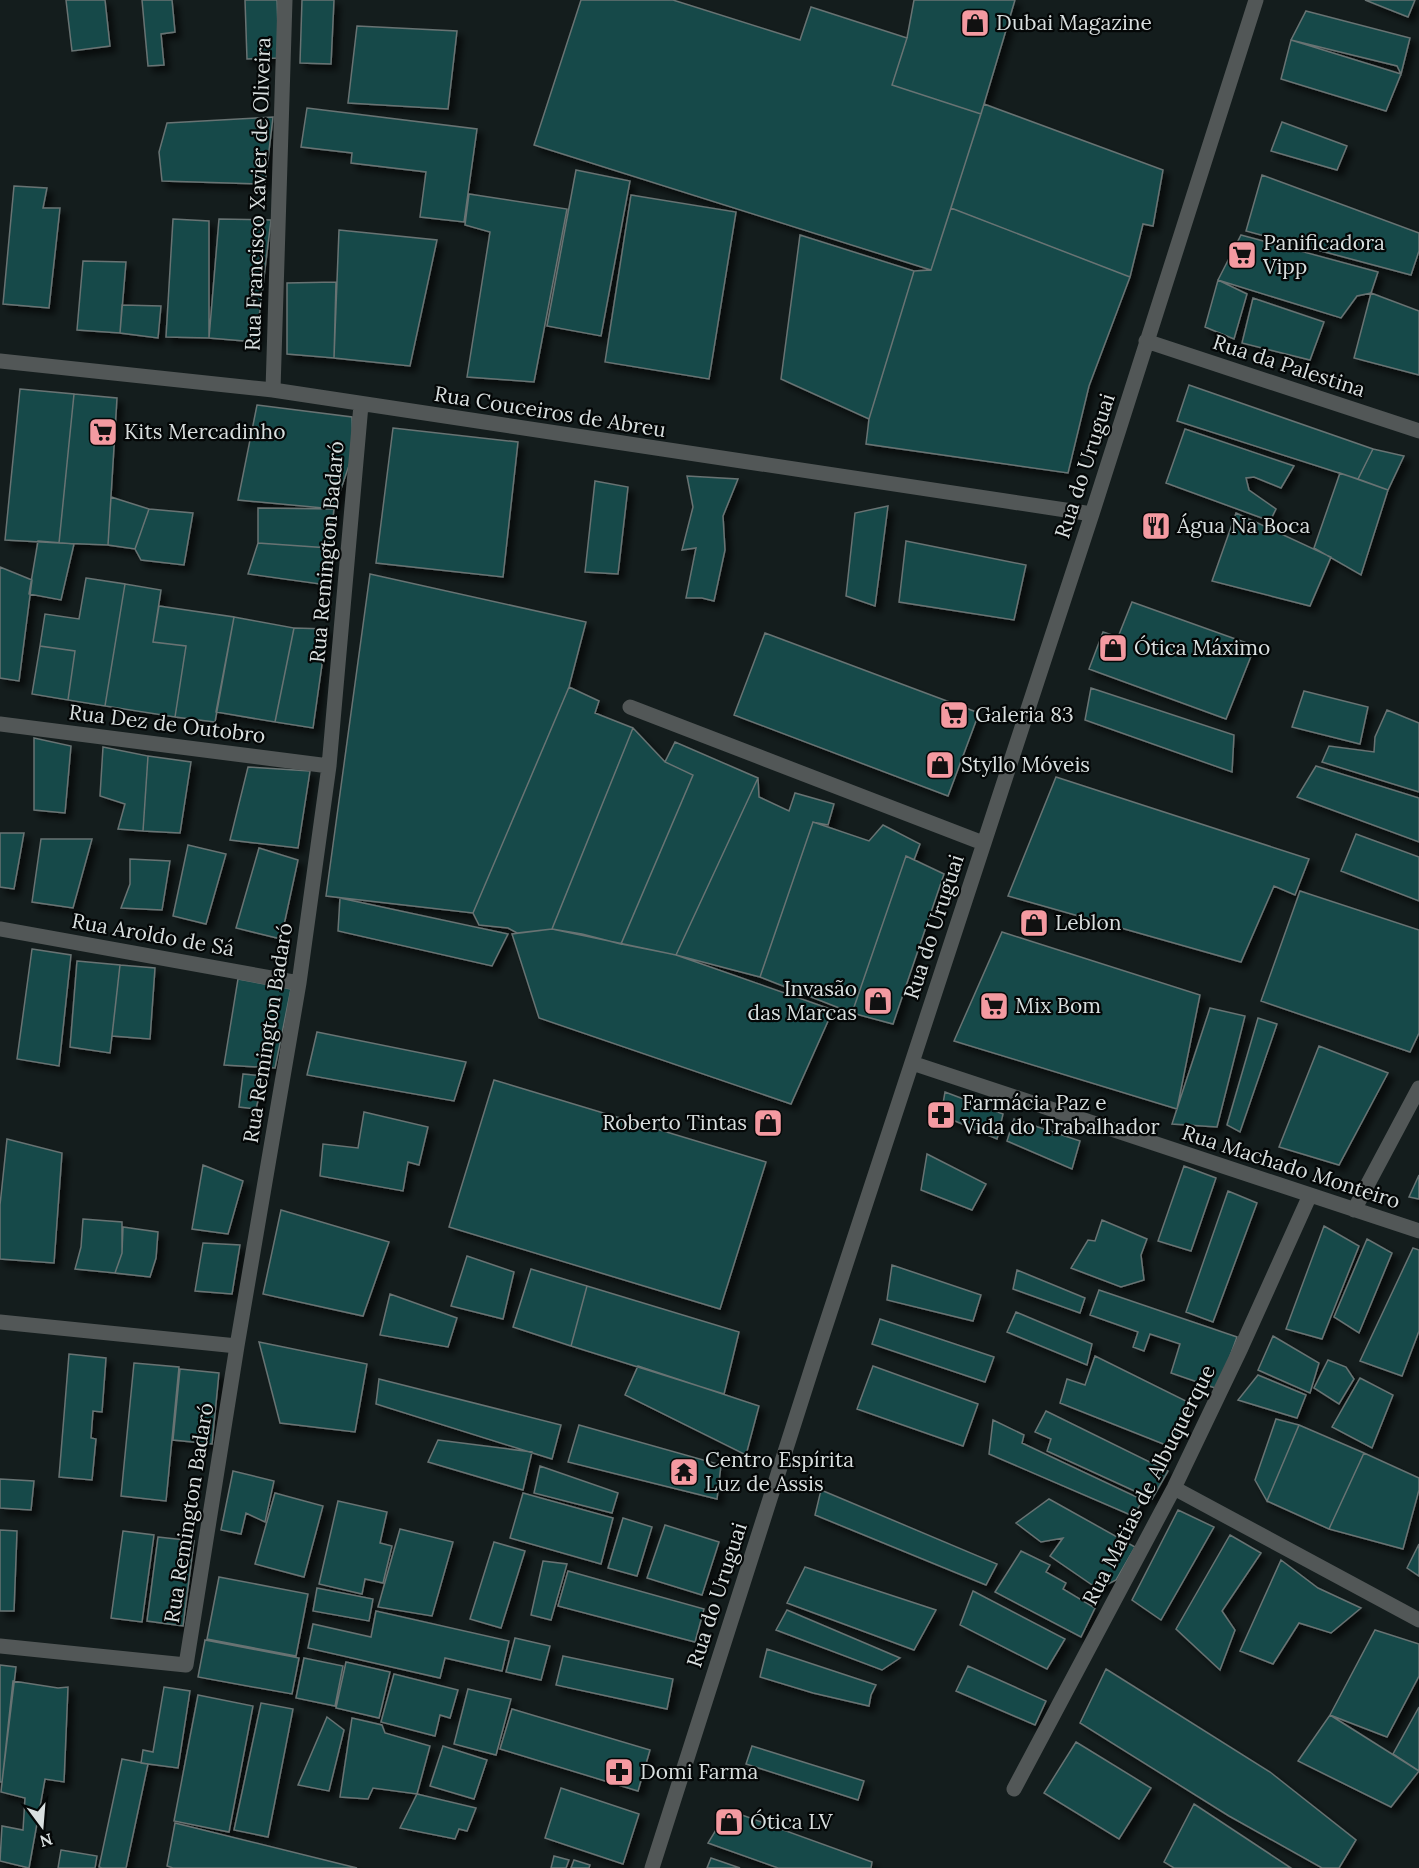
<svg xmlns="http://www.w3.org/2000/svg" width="1419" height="1868" viewBox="0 0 1419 1868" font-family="Lora,serif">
  <defs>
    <filter id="shadow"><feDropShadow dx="5.5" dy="5.5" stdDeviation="3" flood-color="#0009"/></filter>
  </defs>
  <rect width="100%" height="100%" fill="#141d1d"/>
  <path fill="#164949" stroke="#687373" stroke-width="1.5" filter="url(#shadow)" d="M 66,0 L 105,0 L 110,46 L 72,51 Z
    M 142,0 L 172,0 L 175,32 L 161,34 L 164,65 L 148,66 Z
    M 245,0 L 277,0 L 279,58 L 247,59 Z
    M 302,0 L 334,0 L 331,64 L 300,63 Z
    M 581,0 L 673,0 L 800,40 L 811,7 L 907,38 L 892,85 L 981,114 L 931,270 L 534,145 Z
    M 914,0 L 1015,0 L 981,114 L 892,85 L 907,38 Z
    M 1365,0 L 1415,0 L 1408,17 Z
    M 1306,11 L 1410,38 L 1401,74 L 1397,66 L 1291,40 Z
    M 357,26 L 457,31 L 448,109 L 348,103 Z
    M 1291,40 L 1401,74 L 1386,111 L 1281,79 Z
    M 984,104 L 1163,170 L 1153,226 L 1143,224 L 1130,277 L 951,208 Z
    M 307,108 L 477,129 L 464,222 L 420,217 L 426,172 L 351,163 L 352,153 L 301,147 Z
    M 273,117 L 265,184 L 162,181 L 159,152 L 167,123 Z
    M 1282,122 L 1347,146 L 1337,170 L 1271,151 Z
    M 576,170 L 630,181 L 601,336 L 547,326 Z
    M 1262,175 L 1419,233 L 1419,251 L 1411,275 L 1246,231 Z
    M 14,186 L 47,188 L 43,208 L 60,208 L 49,308 L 3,304 Z
    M 469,194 L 567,209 L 534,382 L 467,377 L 490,232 L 465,225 Z
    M 631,195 L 736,212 L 709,379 L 605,362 Z
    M 951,208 L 1130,277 L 1089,386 L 1068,473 L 866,444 L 869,419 L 914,271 L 931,270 Z
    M 173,219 L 209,221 L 209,338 L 166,337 Z
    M 219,219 L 271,220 L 256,342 L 209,338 Z
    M 339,230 L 437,240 L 410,366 L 334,358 Z
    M 800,235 L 914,271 L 869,419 L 781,379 Z
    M 1241,235 L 1378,272 L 1371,293 L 1357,296 L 1341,318 L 1218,280 Z
    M 83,261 L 126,262 L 120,333 L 77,330 Z
    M 1218,280 L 1247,294 L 1234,339 L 1205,327 Z
    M 336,282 L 334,358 L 287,354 L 287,283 Z
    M 1371,293 L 1419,311 L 1419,375 L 1354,358 Z
    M 1253,298 L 1324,322 L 1310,360 L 1242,343 Z
    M 122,305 L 161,306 L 158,338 L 120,333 Z
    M 1189,385 L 1373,449 L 1358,479 L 1177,421 Z
    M 20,389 L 74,394 L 59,543 L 5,540 Z
    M 74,394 L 117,398 L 108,545 L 59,543 Z
    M 257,405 L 352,417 L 353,454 L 334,509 L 238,500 Z
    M 393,428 L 518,442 L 503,577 L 376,563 Z
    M 1185,429 L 1294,466 L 1281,488 L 1254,477 L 1246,478 L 1249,490 L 1276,509 L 1270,521 L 1166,483 Z
    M 1373,449 L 1404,456 L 1388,490 L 1358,479 Z
    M 1340,473 L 1388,490 L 1361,575 L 1314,548 Z
    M 687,476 L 738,479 L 723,516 L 725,550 L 714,601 L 702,598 L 686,598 L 696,548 L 682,550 L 693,507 Z
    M 595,481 L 628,487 L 618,574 L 585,572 Z
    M 111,497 L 149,509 L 135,549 L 108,545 Z
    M 888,506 L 875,606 L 846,596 L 855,513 Z
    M 258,508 L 334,509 L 329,548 L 258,543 Z
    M 149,509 L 193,513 L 184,565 L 141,560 L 135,549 Z
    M 1236,513 L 1331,557 L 1310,606 L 1212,581 Z
    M 38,541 L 74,544 L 61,600 L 29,594 Z
    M 906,541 L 1026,565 L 1014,620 L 899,602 Z
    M 258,543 L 329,548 L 327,585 L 248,574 Z
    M 0,567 L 32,580 L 19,681 L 0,678 Z
    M 370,574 L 586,622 L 569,687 L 473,913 L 326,896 Z
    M 86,578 L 125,584 L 105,706 L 68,700 L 75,651 L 40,646 L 45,614 L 79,619 Z
    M 125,584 L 161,590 L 153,642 L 186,646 L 175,717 L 105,706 Z
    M 1132,602 L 1255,646 L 1226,719 L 1089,669 L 1103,632 L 1118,637 Z
    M 159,606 L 234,617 L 215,722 L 175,717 L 186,646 L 153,642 Z
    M 234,617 L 294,628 L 275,722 L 216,712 Z
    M 294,628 L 327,629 L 313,728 L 275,722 Z
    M 765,633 L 979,713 L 948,796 L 734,715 Z
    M 40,646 L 75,651 L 68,700 L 32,694 Z
    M 569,687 L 599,701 L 595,713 L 633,728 L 552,929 L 517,933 L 508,928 L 479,925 L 473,913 Z
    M 1091,688 L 1234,735 L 1232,772 L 1085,720 Z
    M 1304,691 L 1368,707 L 1360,744 L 1292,727 Z
    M 1387,710 L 1419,723 L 1419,792 L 1322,762 L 1329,746 L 1374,752 L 1375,737 Z
    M 633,728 L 665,762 L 693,775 L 621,944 L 582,934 L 552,929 Z
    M 34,738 L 71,746 L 65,813 L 34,810 Z
    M 675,742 L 758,778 L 676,955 L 621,944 L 693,775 L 665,762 Z
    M 103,747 L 148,756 L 143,831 L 118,829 L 125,804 L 100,796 Z
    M 148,756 L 191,762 L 180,833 L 143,831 Z
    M 1316,766 L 1419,798 L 1419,842 L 1297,797 Z
    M 248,767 L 310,771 L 298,848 L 230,840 Z
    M 1056,777 L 1309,859 L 1295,895 L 1274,886 L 1241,962 L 1008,896 Z
    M 758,778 L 759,797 L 789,811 L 795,793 L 834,804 L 828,825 L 813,822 L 760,977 L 676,955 Z
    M 813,822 L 869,841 L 883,825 L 920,844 L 914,860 L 906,856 L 852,1013 L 760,977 Z
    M 0,833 L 24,833 L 14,889 L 0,887 Z
    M 1356,834 L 1419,857 L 1419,901 L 1341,871 Z
    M 41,839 L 92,839 L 73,908 L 32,902 Z
    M 188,845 L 226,854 L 206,924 L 173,916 Z
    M 259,848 L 298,860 L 281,939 L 236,928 Z
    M 906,856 L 944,874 L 893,1024 L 852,1013 Z
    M 130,859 L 170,861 L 162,910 L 121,908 L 130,884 Z
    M 1300,891 L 1419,930 L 1419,1033 L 1410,1052 L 1261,1001 Z
    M 340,898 L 508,934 L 492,966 L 338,931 Z
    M 552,929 L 676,955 L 833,1010 L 791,1104 L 539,1018 L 512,934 Z
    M 1002,932 L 1200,995 L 1177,1109 L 954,1041 Z
    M 32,949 L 71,955 L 59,1066 L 17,1059 Z
    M 77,961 L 120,965 L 110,1053 L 70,1047 Z
    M 120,965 L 155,968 L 150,1039 L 112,1036 Z
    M 238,979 L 291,989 L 275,1068 L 224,1065 Z
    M 1210,1008 L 1245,1016 L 1217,1127 L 1172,1124 Z
    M 1258,1018 L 1277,1024 L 1240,1132 L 1227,1125 Z
    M 317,1032 L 466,1062 L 454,1101 L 307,1075 Z
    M 1319,1046 L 1388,1073 L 1339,1165 L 1279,1147 Z
    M 243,1074 L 264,1076 L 256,1109 L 239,1107 Z
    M 494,1080 L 766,1162 L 720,1309 L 449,1227 Z
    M 945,1092 L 1003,1114 L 997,1139 L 941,1115 Z
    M 364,1112 L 428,1127 L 419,1165 L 408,1162 L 403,1191 L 320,1176 L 323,1144 L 358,1148 Z
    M 1014,1119 L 1080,1141 L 1072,1169 L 1007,1141 Z
    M 7,1139 L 62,1153 L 54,1263 L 0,1259 L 0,1205 Z
    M 927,1154 L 986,1184 L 972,1210 L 921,1190 Z
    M 203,1165 L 243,1181 L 228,1234 L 192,1229 Z
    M 1184,1166 L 1216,1178 L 1191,1251 L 1158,1241 Z
    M 1419,1175 L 1419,1199 L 1409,1197 Z
    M 1228,1191 L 1257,1203 L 1213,1322 L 1186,1312 Z
    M 281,1210 L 389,1242 L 363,1316 L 263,1294 Z
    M 83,1219 L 122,1222 L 122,1253 L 115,1273 L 75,1269 L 81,1247 Z
    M 1102,1220 L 1147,1239 L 1141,1255 L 1144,1280 L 1121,1287 L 1071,1268 L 1088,1240 L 1095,1241 Z
    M 1324,1226 L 1359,1246 L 1322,1339 L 1286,1329 Z
    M 123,1227 L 158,1232 L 156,1258 L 150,1277 L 115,1273 L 122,1253 Z
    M 1367,1239 L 1392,1253 L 1359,1333 L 1334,1317 Z
    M 203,1243 L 240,1245 L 232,1294 L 195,1291 Z
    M 1413,1248 L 1419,1250 L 1419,1331 L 1402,1376 L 1360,1361 Z
    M 467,1256 L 514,1272 L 503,1319 L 451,1306 Z
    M 892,1265 L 981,1295 L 973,1321 L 887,1300 Z
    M 531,1269 L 587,1286 L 571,1346 L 513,1327 Z
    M 1017,1270 L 1085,1298 L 1080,1313 L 1013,1289 Z
    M 587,1286 L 739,1332 L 724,1394 L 571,1346 Z
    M 1099,1290 L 1237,1337 L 1218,1389 L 1171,1373 L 1180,1344 L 1150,1334 L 1144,1351 L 1133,1347 L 1138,1332 L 1090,1315 Z
    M 390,1294 L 457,1318 L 448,1347 L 380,1335 Z
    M 1016,1312 L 1092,1344 L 1087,1365 L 1007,1332 Z
    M 880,1319 L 994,1357 L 985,1382 L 872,1344 Z
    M 1273,1336 L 1319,1363 L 1310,1393 L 1258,1370 Z
    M 259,1342 L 367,1364 L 355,1432 L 280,1423 Z
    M 69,1354 L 106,1358 L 102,1412 L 93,1411 L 91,1438 L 96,1439 L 92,1480 L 59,1477 Z
    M 1095,1356 L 1194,1405 L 1171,1447 L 1060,1403 L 1067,1379 L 1085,1385 Z
    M 1328,1360 L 1346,1367 L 1354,1379 L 1339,1404 L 1314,1388 Z
    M 134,1363 L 179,1367 L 166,1501 L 121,1496 Z
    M 638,1366 L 759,1406 L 746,1455 L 625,1395 Z
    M 873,1366 L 978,1404 L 963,1446 L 857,1409 Z
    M 180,1369 L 219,1373 L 212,1444 L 173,1440 Z
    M 1258,1375 L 1306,1395 L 1297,1418 L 1238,1400 Z
    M 1360,1378 L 1393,1395 L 1372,1448 L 1332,1427 Z
    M 379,1379 L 561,1425 L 552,1459 L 376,1404 Z
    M 1046,1411 L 1168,1471 L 1152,1499 L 1047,1451 L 1051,1439 L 1035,1432 Z
    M 1276,1419 L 1299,1425 L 1267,1501 L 1255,1480 Z
    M 993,1420 L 1024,1435 L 1022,1443 L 1143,1500 L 1133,1516 L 989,1454 Z
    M 579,1425 L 721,1465 L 717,1499 L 568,1462 Z
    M 1299,1425 L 1364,1453 L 1329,1529 L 1267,1501 Z
    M 438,1440 L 532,1452 L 523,1490 L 428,1462 Z
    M 1364,1453 L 1419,1478 L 1419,1490 L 1403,1549 L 1329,1529 Z
    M 540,1466 L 618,1493 L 612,1513 L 534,1493 Z
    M 233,1471 L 274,1481 L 265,1522 L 246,1513 L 241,1534 L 221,1530 Z
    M 0,1479 L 34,1481 L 31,1510 L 0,1508 Z
    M 821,1490 L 997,1564 L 986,1585 L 815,1515 Z
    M 275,1493 L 323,1506 L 304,1577 L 255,1564 Z
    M 523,1493 L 613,1518 L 601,1564 L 510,1538 Z
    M 1049,1499 L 1135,1547 L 1116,1580 L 1098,1589 L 1050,1556 L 1063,1538 L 1041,1542 L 1016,1523 Z
    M 338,1501 L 387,1512 L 380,1543 L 392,1546 L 383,1583 L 365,1579 L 362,1594 L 319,1584 Z
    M 1178,1510 L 1214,1527 L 1161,1620 L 1132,1600 Z
    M 623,1518 L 652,1527 L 637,1576 L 608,1568 Z
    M 665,1525 L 719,1542 L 702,1595 L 647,1578 Z
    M 400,1529 L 453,1542 L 432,1616 L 378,1607 Z
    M 0,1530 L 17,1531 L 14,1611 L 0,1611 Z
    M 123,1531 L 154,1535 L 142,1622 L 111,1618 Z
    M 1230,1535 L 1261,1553 L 1222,1611 L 1235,1630 L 1220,1670 L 1176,1629 Z
    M 158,1537 L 194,1541 L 183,1626 L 147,1621 Z
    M 494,1542 L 525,1551 L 501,1628 L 470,1619 Z
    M 1419,1544 L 1419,1576 L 1407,1568 Z
    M 1021,1551 L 1050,1565 L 1046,1572 L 1066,1583 L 1063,1589 L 1095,1608 L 1081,1637 L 995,1592 Z
    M 1281,1560 L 1318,1588 L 1361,1608 L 1331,1633 L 1299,1623 L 1273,1664 L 1240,1651 Z
    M 543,1561 L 567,1564 L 551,1620 L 531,1615 Z
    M 805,1567 L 936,1610 L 914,1650 L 787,1603 Z
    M 568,1571 L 704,1609 L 695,1642 L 558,1606 Z
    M 219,1577 L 308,1594 L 296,1656 L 207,1639 Z
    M 317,1588 L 373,1599 L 369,1621 L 313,1611 Z
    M 973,1591 L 1065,1639 L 1047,1669 L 960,1625 Z
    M 787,1610 L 900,1658 L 882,1670 L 776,1630 Z
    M 376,1611 L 509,1641 L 502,1671 L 445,1658 L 440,1678 L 308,1648 L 313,1624 L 371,1637 Z
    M 1375,1630 L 1419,1644 L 1419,1676 L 1387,1737 L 1330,1715 Z
    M 515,1638 L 550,1646 L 541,1680 L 506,1672 Z
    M 205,1640 L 299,1658 L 292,1694 L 198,1677 Z
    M 767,1649 L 876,1685 L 871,1695 L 869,1706 L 813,1693 L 760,1677 Z
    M 563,1656 L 673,1679 L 667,1709 L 556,1685 Z
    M 304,1658 L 343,1666 L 335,1706 L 296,1698 Z
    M 346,1662 L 390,1672 L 379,1718 L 336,1708 Z
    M 0,1665 L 16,1667 L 2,1782 L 0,1782 Z
    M 968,1666 L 1046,1701 L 1035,1725 L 956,1691 Z
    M 1106,1669 L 1270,1772 L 1356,1840 L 1339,1868 L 1322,1868 L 1229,1816 L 1080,1723 Z
    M 394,1674 L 458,1690 L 450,1718 L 440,1715 L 435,1736 L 381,1722 Z
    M 13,1681 L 58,1688 L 68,1687 L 64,1782 L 45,1779 L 29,1868 L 0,1861 L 2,1826 L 23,1830 L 25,1798 L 1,1792 Z
    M 164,1687 L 190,1691 L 178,1768 L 141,1763 L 143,1750 L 153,1752 Z
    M 468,1689 L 511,1699 L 496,1755 L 454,1744 Z
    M 198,1695 L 253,1706 L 229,1832 L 174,1821 Z
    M 261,1703 L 293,1709 L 268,1837 L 234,1830 Z
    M 1419,1707 L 1419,1771 L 1393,1754 Z
    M 512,1709 L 650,1750 L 638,1791 L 500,1749 Z
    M 1330,1715 L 1419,1771 L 1391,1807 L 1298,1761 Z
    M 327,1717 L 344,1730 L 329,1791 L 298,1785 Z
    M 352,1718 L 382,1725 L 385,1733 L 430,1746 L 417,1794 L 373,1788 L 368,1799 L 340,1797 Z
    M 1076,1742 L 1151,1788 L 1119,1839 L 1044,1793 Z
    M 443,1746 L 487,1760 L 474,1799 L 430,1786 Z
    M 752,1746 L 864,1781 L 858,1800 L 746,1764 Z
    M 122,1759 L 148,1764 L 126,1868 L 102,1868 L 99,1867 Z
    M 561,1788 L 639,1814 L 623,1864 L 545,1838 Z
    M 417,1794 L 476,1808 L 467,1831 L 459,1829 L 455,1839 L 400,1828 Z
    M 1194,1804 L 1291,1868 L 1174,1868 L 1164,1862 Z
    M 728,1810 L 872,1862 L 871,1868 L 778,1868 L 708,1843 Z
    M 175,1823 L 357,1868 L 173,1868 L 167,1866 Z
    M 61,1850 L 97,1856 L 95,1868 L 58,1868 Z
    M 554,1856 L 569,1860 L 566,1868 L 551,1868 Z
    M 711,1858 L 740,1868 L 707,1868 Z
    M 574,1860 L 590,1865 L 589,1868 L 571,1868 Z"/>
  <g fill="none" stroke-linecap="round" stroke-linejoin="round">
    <path stroke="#525757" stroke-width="15" d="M 1146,341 L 1419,431
      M 0,361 L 273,390 L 1092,514
      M 273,390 L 285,0
      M 630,707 L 983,843
      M 0,724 L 329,766
      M 0,929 L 299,983
      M 912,1063 L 1419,1231
      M 1354,1210 L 1419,1088
      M 0,1322 L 237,1346
      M 1174,1488 L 1419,1620
      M 0,1646 L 186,1665 L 237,1346 L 299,983 L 329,766 L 361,405
      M 1014,1789 L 1174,1488 L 1241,1348 L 1310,1195
      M 652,1868 L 815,1358 L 1092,514 L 1256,0"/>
  </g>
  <defs>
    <g id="shop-square" transform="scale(1.5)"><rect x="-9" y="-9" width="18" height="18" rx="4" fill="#f49aa1" stroke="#040707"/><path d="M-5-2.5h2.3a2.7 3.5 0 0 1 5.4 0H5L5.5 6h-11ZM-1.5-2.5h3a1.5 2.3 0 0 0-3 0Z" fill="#111"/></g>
    <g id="supermarket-square" transform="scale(1.5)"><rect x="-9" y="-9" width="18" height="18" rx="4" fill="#f49aa1" stroke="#040707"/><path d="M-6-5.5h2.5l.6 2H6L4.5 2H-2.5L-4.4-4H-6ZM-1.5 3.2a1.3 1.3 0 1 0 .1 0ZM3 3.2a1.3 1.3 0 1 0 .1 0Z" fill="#111"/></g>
    <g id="restaurant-square" transform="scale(1.5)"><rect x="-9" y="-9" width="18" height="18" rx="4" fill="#f49aa1" stroke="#040707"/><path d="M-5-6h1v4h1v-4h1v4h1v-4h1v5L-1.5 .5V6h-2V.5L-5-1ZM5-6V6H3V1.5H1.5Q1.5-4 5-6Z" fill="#111"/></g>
    <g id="pharmacy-square" transform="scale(1.5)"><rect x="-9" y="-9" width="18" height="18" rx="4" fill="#f49aa1" stroke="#040707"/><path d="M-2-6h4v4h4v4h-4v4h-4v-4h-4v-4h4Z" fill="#111"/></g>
    <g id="temple-square" transform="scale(1.5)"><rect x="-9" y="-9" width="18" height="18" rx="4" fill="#f49aa1" stroke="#040707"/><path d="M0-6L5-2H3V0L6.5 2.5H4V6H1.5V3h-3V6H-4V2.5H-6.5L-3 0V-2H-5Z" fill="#111"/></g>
  </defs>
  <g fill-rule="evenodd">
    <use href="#shop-square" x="975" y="23"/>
    <use href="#supermarket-square" x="1242" y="255"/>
    <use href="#supermarket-square" x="103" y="432"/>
    <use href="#restaurant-square" x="1156" y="526"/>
    <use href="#shop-square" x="1113" y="648"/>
    <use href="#supermarket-square" x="954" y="715"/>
    <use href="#shop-square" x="940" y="765"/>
    <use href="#shop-square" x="1034" y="923"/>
    <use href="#shop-square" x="878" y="1001"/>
    <use href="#supermarket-square" x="994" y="1006"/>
    <use href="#pharmacy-square" x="941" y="1115"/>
    <use href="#shop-square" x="768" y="1123"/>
    <use href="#temple-square" x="684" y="1472"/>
    <use href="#pharmacy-square" x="619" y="1772"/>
    <use href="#shop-square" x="729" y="1822"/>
  </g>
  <g text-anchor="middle" stroke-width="4.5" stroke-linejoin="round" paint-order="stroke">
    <g font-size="21" fill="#d9dfdf" stroke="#040707" text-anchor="start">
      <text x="996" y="30">Dubai Magazine</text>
      <text x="1263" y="250">Panificadora<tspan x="1263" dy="24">Vipp</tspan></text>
      <text x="124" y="439">Kits Mercadinho</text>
      <text x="1177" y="533">Água Na Boca</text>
      <text x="1134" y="655">Ótica Máximo</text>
      <text x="975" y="722">Galeria 83</text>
      <text x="961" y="772">Styllo Móveis</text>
      <text x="1055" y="930">Leblon</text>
      <text x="857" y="996" text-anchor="end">Invasão<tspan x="857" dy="24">das Marcas</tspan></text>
      <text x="1015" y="1013">Mix Bom</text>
      <text x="962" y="1110">Farmácia Paz e<tspan x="962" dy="24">Vida do Trabalhador</tspan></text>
      <text x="747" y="1130" text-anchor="end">Roberto Tintas</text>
      <text x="705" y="1467">Centro Espírita<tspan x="705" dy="24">Luz de Assis</tspan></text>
      <text x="640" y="1779">Domi Farma</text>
      <text x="750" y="1829">Ótica LV</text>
    </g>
    <g font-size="21" fill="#d9dfdf" stroke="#040707">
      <text transform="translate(258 194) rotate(-88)" y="7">Rua Francisco Xavier de Oliveira</text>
      <text transform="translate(1289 366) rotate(18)" y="7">Rua da Palestina</text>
      <text transform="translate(550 412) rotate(9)" y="7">Rua Couceiros de Abreu</text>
      <text transform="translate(1085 466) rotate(-72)" y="7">Rua do Uruguai</text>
      <text transform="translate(327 552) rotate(-85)" y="7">Rua Remington Badaró</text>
      <text transform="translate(167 724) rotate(7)" y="7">Rua Dez de Outobro</text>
      <text transform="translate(934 927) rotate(-72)" y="7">Rua do Uruguai</text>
      <text transform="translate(153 935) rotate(10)" y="7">Rua Aroldo de Sá</text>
      <text transform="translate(268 1033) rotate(-81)" y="7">Rua Remington Badaró</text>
      <text transform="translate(1291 1167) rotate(18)" y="7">Rua Machado Monteiro</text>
      <text transform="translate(1149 1485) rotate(-63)" y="7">Rua Matias de Albuquerque</text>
      <text transform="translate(189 1513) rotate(-81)" y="7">Rua Remington Badaró</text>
      <text transform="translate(717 1595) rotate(-72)" y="7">Rua do Uruguai</text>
    </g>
  </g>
  <g transform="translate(42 1826) rotate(164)" stroke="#040707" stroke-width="4.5" paint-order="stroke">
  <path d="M0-4.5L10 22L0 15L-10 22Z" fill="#d9dfdf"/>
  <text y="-9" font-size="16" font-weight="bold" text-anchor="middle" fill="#d9dfdf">N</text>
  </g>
</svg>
